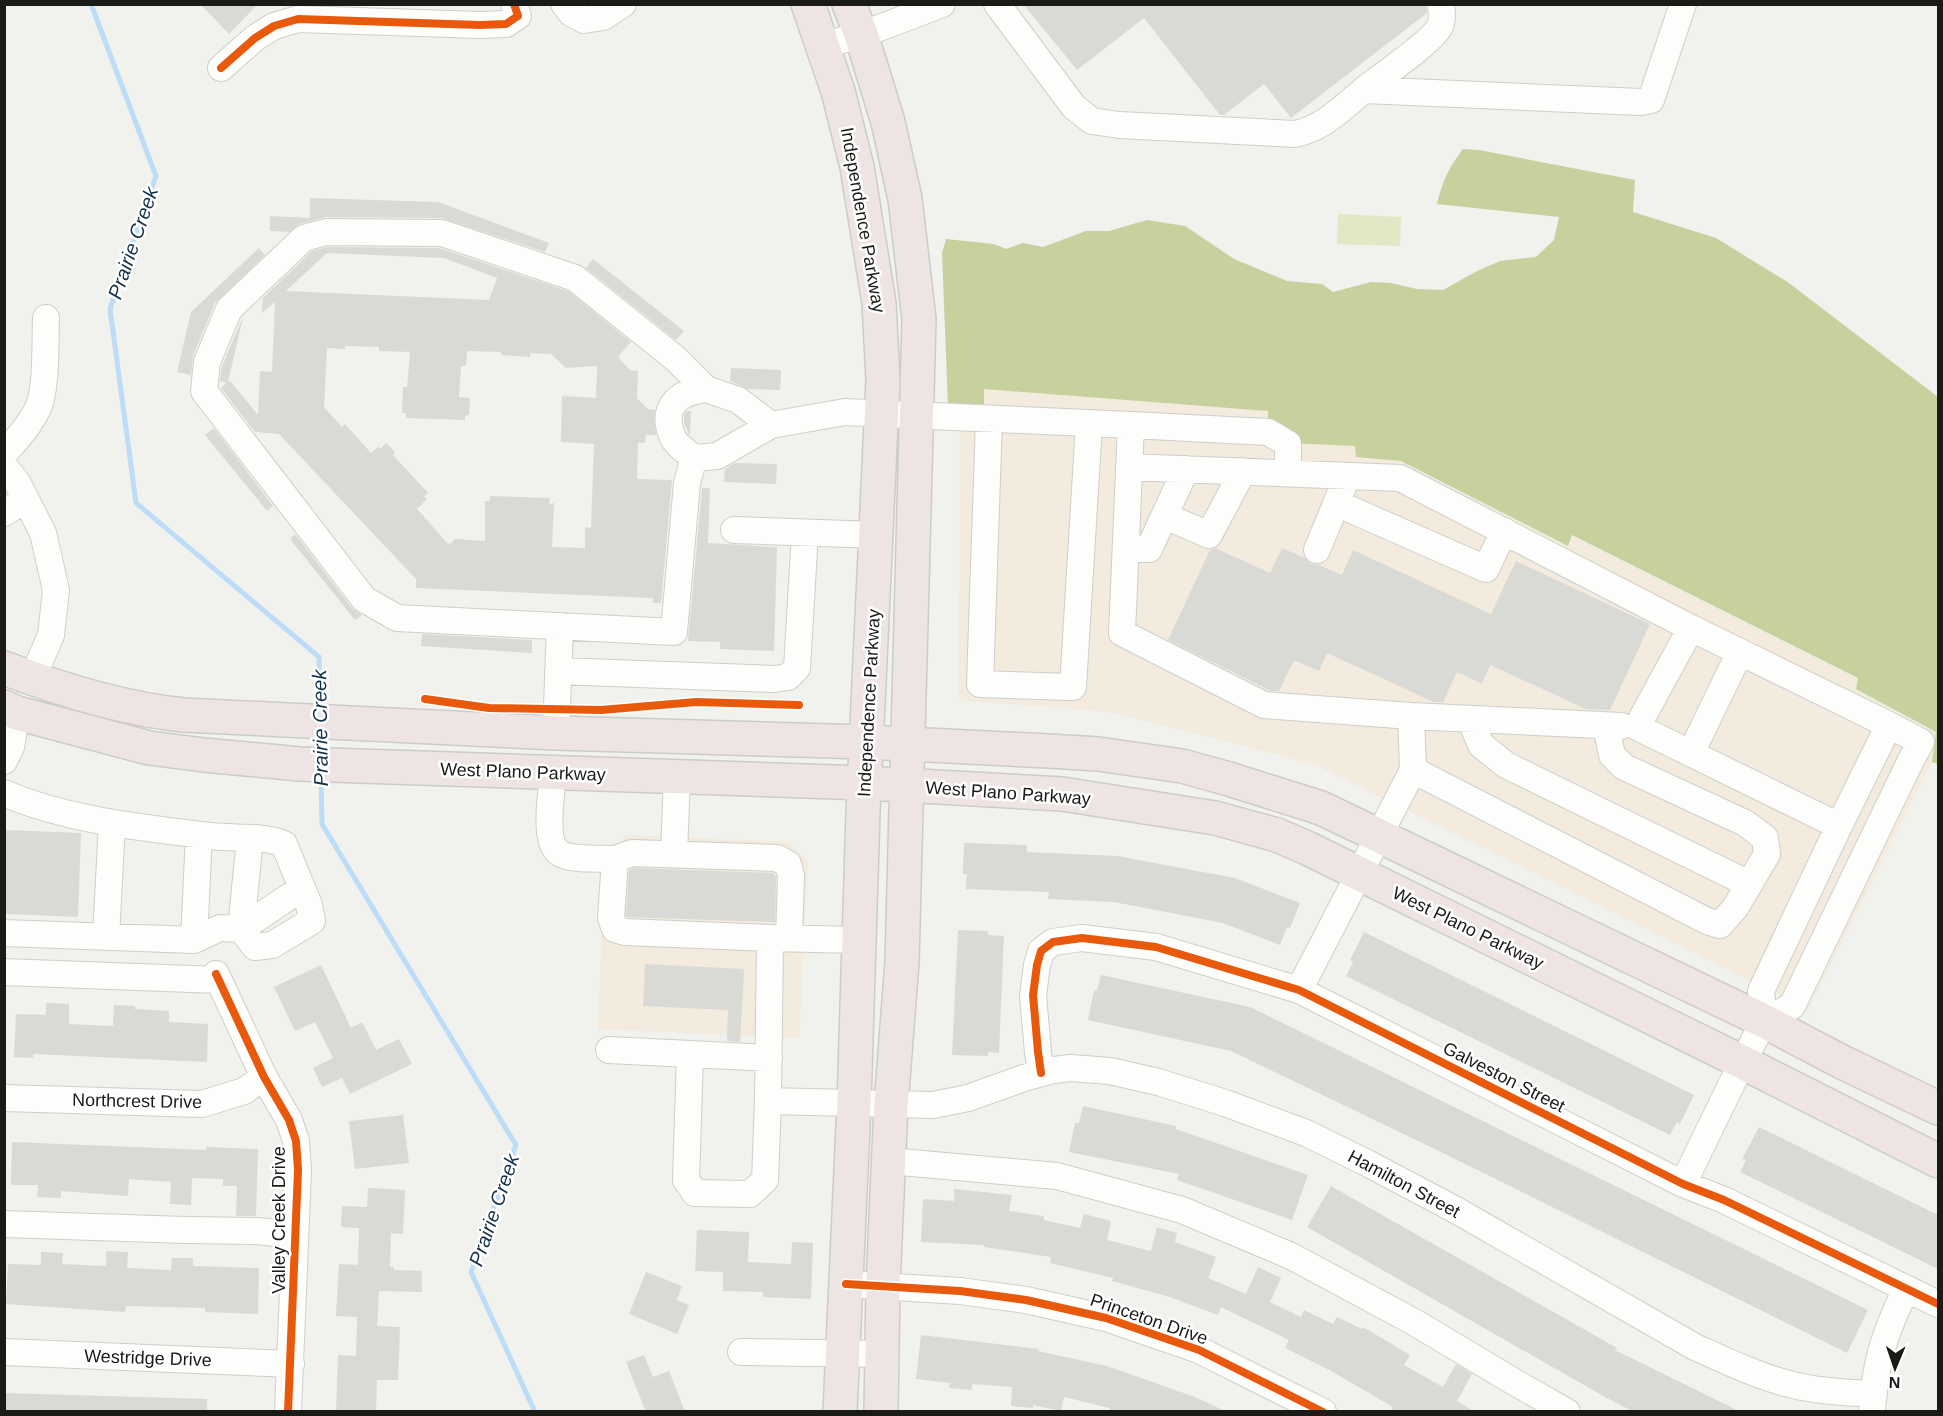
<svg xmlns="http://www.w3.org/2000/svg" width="1943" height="1416" viewBox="0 0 1943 1416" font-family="Helvetica,sans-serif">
  <rect width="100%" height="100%" fill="#f1f1ed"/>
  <path fill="#f2ebde" d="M 984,389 L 1268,411 L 1267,442 L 1356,446 L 1356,457 L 1401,461 L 1568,546 L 1572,535 L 1858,678 L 1856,689 L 1936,732 L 1932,762 L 1808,1010 L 1316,765 L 1111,712 L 959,700 L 960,407 L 984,409 Z
    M 624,835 L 787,842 L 808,861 L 799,1038 L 598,1029 L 604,879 Z"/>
  <path fill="#e0e8c6" d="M 1338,214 L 1401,217 L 1400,246 L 1337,244 Z"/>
  <path fill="#c6d19d" d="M 1463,149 L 1479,150 L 1635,180 L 1633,212 L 1716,238 L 1789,283 L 1938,397 L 1938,764 L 1932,762 L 1936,732 L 1856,689 L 1858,678 L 1572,535 L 1568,546 L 1401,461 L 1356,457 L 1355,446 L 1267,442 L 1268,411 L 984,389 L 984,409 L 948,406 L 942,253 L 946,239 L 994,244 L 1006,249 L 1023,243 L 1043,247 L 1086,231 L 1109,231 L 1147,220 L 1185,226 L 1234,259 L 1263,271 L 1287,281 L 1322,284 L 1333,292 L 1371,282 L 1391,283 L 1417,289 L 1443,290 L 1477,271 L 1500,261 L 1536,257 L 1554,240 L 1559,217 L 1437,204 C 1442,182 1449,167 1463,149 Z"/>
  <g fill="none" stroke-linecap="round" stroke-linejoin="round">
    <path stroke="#bddcf7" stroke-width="5" d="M 91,4 L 156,176 L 110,309 L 136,503 L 319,657 L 320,712
      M 320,733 L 321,754
      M 321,775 L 322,824 L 516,1145 L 471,1272 L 535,1412"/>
  </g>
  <path fill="#d9d9d6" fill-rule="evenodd" d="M 200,4 L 258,4 L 229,34 Z
    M 1023,4 L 1426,4 L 1427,13 L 1291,118 L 1264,84 L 1224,115 L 1220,115 L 1144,18 L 1077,70 Z
    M 310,198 L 438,202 L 549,243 L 545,252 L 442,218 L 326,217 L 300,224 L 289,232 L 270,231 L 270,216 L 310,218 Z
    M 328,247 L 439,248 L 568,291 L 631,342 L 618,357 L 630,370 L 638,371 L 637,398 L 648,409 L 655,410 L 654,420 L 656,435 L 646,435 L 645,443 L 638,443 L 637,479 L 672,480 L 661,603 L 653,603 L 653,598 L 416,588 L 416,579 L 279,434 L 255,432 L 221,388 L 227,383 L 220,381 L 222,366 L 243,317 L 228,382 L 230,381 L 258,415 L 260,371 L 272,372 L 275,302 L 262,313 L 263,298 L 312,251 ZM 327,253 L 444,258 L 497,278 L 489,300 L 286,291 ZM 345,346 L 379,347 L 379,351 L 410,352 L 407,387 L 403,387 L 402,413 L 406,413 L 406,418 L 465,420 L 465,416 L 469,415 L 470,398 L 459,397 L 461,366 L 466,366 L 467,351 L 501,352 L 501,355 L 530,357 L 530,353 L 551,354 L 566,368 L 597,366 L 596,398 L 562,396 L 561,442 L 594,444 L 591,528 L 585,527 L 585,548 L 552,547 L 554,503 L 549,504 L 550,498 L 490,496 L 490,501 L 485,501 L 485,541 L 455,539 L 449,545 L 417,509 L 427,499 L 424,497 L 428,493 L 393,455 L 395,452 L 386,443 L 380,449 L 378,447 L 371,453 L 345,424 L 342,427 L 324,407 L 327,348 L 345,349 Z
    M 259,248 L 265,255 L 215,303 L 193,356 L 191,375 L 177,372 L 191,312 Z
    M 593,259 L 684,331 L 676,340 L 586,268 Z
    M 731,368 L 781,370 L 780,390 L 748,389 L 730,381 Z
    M 687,411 L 691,411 L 690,436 L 684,424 L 684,415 Z
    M 214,428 L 273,506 L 267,511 L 205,435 Z
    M 735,463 L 777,464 L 776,484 L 724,482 L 725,469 Z
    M 702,488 L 710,488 L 708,543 L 777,547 L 774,651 L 720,649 L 720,642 L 688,641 Z
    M 295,534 L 352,608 L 362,615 L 355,620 L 290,539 Z
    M 1215,548 L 1270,573 L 1282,548 L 1305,558 L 1311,564 L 1319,565 L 1342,575 L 1353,550 L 1491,614 L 1516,561 L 1650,624 L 1610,710 L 1586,709 L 1490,665 L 1482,684 L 1457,672 L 1443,702 L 1434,702 L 1327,653 L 1319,671 L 1294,660 L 1279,691 L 1271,691 L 1168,640 L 1210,550 Z
    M 422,634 L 532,640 L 532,653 L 421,646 Z
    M 4,830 L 81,833 L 78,917 L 4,914 Z
    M 964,843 L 1027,845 L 1027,852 L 1117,856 L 1235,878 L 1300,903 L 1290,928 L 1287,927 L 1280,945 L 1223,923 L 1135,906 L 1113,902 L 1048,899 L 1049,892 L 966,889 L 967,874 L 963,874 Z
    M 634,868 L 773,873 L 776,878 L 775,922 L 626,917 L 629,870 Z
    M 958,930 L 988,931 L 988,935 L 1004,936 L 999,1053 L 988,1052 L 988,1056 L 952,1055 Z
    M 1364,932 L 1694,1095 L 1680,1124 L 1677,1122 L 1670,1135 L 1346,976 L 1353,962 L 1350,960 Z
    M 645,964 L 744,969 L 740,1042 L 727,1041 L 728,1010 L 643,1006 Z
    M 321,965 L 351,1028 L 362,1022 L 376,1050 L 399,1039 L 412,1064 L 350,1094 L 342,1078 L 322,1087 L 313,1068 L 333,1058 L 315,1022 L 295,1031 L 274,987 Z
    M 1101,975 L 1250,1007 L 1868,1310 L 1847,1353 L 1443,1153 L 1231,1051 L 1088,1020 L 1094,990 L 1097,991 Z
    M 46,1003 L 69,1004 L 69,1024 L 113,1026 L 114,1005 L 135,1006 L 135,1009 L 169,1011 L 169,1022 L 208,1024 L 207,1062 L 33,1054 L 33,1058 L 14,1057 L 16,1014 L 46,1015 Z
    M 1083,1106 L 1176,1126 L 1176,1129 L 1308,1175 L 1292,1220 L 1177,1180 L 1179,1174 L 1069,1152 L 1075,1123 L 1079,1123 Z
    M 403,1115 L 409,1163 L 355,1169 L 349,1121 Z
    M 1759,1127 L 1938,1215 L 1938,1269 L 1740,1172 L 1746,1160 L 1742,1159 Z
    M 12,1142 L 206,1150 L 206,1147 L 258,1149 L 256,1216 L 236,1216 L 237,1186 L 223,1186 L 223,1179 L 192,1178 L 191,1205 L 170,1204 L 171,1182 L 129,1179 L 128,1196 L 61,1191 L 61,1198 L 37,1197 L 38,1185 L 11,1185 Z
    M 1331,1186 L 1617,1348 L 1615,1350 L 1741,1412 L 1634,1412 L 1605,1397 L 1307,1227 Z
    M 368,1188 L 405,1190 L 403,1234 L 391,1233 L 390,1267 L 394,1267 L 394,1270 L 422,1271 L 422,1292 L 379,1291 L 377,1326 L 400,1327 L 398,1380 L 377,1380 L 376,1412 L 336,1412 L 338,1355 L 356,1356 L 357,1317 L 336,1316 L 339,1264 L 358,1265 L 359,1228 L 341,1227 L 342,1206 L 367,1207 Z
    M 954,1189 L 1012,1195 L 1009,1211 L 1044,1216 L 1044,1220 L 1080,1228 L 1084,1214 L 1111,1221 L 1107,1240 L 1151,1251 L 1157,1227 L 1177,1233 L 1175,1242 L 1216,1257 L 1208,1278 L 1246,1294 L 1258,1267 L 1281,1278 L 1270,1302 L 1301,1317 L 1304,1310 L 1333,1324 L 1337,1317 L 1362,1329 L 1363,1327 L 1410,1355 L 1404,1365 L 1443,1387 L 1456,1364 L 1472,1374 L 1457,1401 L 1475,1412 L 1390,1412 L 1393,1407 L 1333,1372 L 1285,1348 L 1289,1340 L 1221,1307 L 1218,1315 L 1170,1297 L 1112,1281 L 1113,1278 L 1050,1263 L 1051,1257 L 984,1247 L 984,1245 L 921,1242 L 923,1199 L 954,1201 Z
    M 697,1230 L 749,1232 L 748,1262 L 791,1264 L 792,1242 L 813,1243 L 811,1299 L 763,1297 L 763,1292 L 723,1291 L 723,1272 L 695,1271 Z
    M 106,1251 L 128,1252 L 127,1268 L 171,1270 L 172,1258 L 193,1258 L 193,1266 L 259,1268 L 258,1314 L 205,1312 L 205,1308 L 126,1306 L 125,1312 L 6,1304 L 8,1264 L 41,1265 L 41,1252 L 63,1253 L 62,1264 L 106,1266 Z
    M 646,1272 L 682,1286 L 677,1300 L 689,1305 L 677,1334 L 629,1314 Z
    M 921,1335 L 1039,1349 L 1038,1351 L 1107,1366 L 1195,1397 L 1227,1412 L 1109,1412 L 1110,1408 L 1064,1397 L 1061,1411 L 1033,1405 L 1033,1408 L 1011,1406 L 1012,1387 L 972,1384 L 972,1390 L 949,1388 L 950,1383 L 916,1379 Z
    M 644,1355 L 653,1377 L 669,1371 L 685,1412 L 646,1412 L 626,1362 Z
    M 4,1393 L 207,1399 L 207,1412 L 4,1412 Z"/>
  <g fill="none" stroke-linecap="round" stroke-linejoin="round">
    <g stroke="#cececb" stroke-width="28">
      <path id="minor" d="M 564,4 L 571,13 L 584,20 L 603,17 L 623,4
        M 997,4 L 1074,107 L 1092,121 L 1119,125 L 1295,134 C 1324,128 1342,108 1364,90 L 1641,102 L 1651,100 L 1683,4
        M 824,46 L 882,27 L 942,4
        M 221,68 L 255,38 L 274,26 L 298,19 L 480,25 L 506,24 L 518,16 L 514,4
        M 1364,90 C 1381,76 1428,45 1439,28 C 1443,21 1442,13 1441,4
        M 989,420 L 980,684 L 1073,687 L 1089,424
        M 771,425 L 738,400 L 706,389 L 676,359 L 575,278 L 442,233 L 326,232 L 304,238 L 229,309 L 207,362 L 204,391 L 364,599 L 397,618 L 674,632 L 687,483 L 694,458 L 717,456 L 771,425 L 845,412 L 1131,425 L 1122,633 L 1264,705 L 1411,716 L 1413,770 L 1299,990
        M 1131,425 L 1268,432 L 1288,444 L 1288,473
        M 4,454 C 17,439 30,425 38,408 C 47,388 45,342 46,318
        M 694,458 C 687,452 677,446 673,438 C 660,408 677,392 706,389
        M 4,466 L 17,482 L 43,533 L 56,590 L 51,635 L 32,679
        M 1129,467 L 1400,478 L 1691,628 L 1637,727 L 1839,826
        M 1336,503 L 1486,569 L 1504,531
        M 4,513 L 26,499
        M 1165,516 L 1209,535 L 1243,471
        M 734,530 L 877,535
        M 1126,548 L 1149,549 L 1186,469
        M 1317,550 L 1343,487
        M 1691,628 L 1889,725
        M 558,671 L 774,679 L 788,677 L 797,668 L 805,533
        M 1411,716 L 1621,726
        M 1470,719 L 1481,745 L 1506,765 L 1749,884
        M 556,733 L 560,626
        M 1691,753 L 1740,652
        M 4,761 L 11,747 L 17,713
        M 1413,770 L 1707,921 L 1720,925 L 1735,908 L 1767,854 L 1765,838 L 1745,823 L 1624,767 L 1612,755 L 1606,726
        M 553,773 C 552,791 543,840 558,852 C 569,861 600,858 615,859 L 611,918 L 615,929 L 625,932 L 770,938
        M 4,793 C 66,820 144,828 211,836 C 236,839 261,835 284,844 L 309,905 L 312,921 L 272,945 L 255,947 L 241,929 L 220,928 L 194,940 L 4,933
        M 250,838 L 241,929 L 302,888
        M 674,854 L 677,777
        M 615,859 L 632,853 L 777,858 L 788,864 L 791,876 L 789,938
        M 106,937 L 112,823
        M 194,940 L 199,835
        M 858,940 L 770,938 L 768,1101 L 933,1105 L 968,1098 L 1024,1078 L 1053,1070 L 1071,1068 L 1110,1071 L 1158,1082 L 1225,1103 L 1306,1133 L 1367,1163 L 1454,1209 L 1695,1347 C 1733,1364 1772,1383 1813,1389 C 1833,1392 1854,1393 1874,1394
        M 4,972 L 218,980
        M 216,974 L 264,1077 L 289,1120 L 296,1141 L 298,1170 L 288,1412
        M 609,1050 L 690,1054
        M 1041,1073 L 1038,1052 L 1033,995 L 1037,965 L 1041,951 L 1053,942 L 1082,938 L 1156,947 L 1299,990 L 1683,1184 L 1724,1200 L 1938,1304
        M 4,1098 L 202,1104 L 244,1091 L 264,1077
        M 768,1101 L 765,1180 L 750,1194 L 695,1193 L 686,1180 L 690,1054 L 769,1058
        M 889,1161 L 1057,1176 L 1182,1210 L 1291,1256 L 1414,1322 L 1516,1383 L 1567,1412
        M 1683,1184 L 1733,1081 L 1764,1021 L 1792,1006 L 1911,760 L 1921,742 L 1889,725 L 1839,826 L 1761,991 L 1764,1021
        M 4,1224 L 185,1230 L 257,1231 L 295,1235
        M 846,1284 L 960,1291 L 1026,1300 L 1106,1318 L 1199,1350 L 1323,1412
        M 4,1352 L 291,1364
        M 741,1352 L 883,1354
        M 1872,1411 C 1875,1361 1885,1333 1906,1289"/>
    </g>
    <g stroke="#ccccca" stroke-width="36">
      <path id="major" d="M 808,4 L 838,91 L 857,167 L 879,303 L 883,380 L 863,812 L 854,1104 L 840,1412
        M 849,4 L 861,34 L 888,122 L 905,199 L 919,319 L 902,962 L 891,1105 L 883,1285 L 881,1412
        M 4,668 C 62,690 123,709 184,715 L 556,733 L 867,742 L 1049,751 L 1098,754 L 1182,766 L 1229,779 L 1321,808 L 1764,1021 L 1842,1062 L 1938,1108
        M 4,707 L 17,713 L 149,748 L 204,755 L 300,764 L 865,783 L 1062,794 L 1215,818 L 1277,835 L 1307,848 L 1742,1062 L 1938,1161"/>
    </g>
    <use href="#minor" stroke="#fdfdfc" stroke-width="26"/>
    <use href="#major" stroke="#ede4e3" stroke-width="33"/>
    <g stroke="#fff" stroke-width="11">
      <path id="cycleway" d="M 221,68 L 255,38 L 274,26 L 298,19 L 480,25 L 506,24 L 518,16 L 514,4
        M 425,699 L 489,708 L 601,710 L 696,702 L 799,705
        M 216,974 L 264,1077 L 289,1120 L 296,1141 L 298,1170 L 288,1412
        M 1041,1073 L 1038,1052 L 1033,995 L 1037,965 L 1041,951 L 1053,942 L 1082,938 L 1156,947 L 1299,990 L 1683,1184 L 1724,1200 L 1938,1304
        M 846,1284 L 960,1291 L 1026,1300 L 1106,1318 L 1199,1350 L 1323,1412"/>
    </g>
    <use href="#cycleway" stroke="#e8590c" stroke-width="8"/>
  </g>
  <g text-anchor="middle" stroke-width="5" stroke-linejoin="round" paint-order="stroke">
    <g font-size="18" fill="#1a1a17" stroke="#fff">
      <text transform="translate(863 220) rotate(80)" y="6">Independence Parkway</text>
      <text transform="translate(869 703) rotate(-87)" y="6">Independence Parkway</text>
      <text transform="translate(523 772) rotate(2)" y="6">West Plano Parkway</text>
      <text transform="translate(1008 793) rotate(4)" y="6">West Plano Parkway</text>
      <text transform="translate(1468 928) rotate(26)" y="6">West Plano Parkway</text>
      <text transform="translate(1504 1077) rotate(27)" y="6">Galveston Street</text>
      <text transform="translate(137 1101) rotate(1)" y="6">Northcrest Drive</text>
      <text transform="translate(1404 1184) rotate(28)" y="6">Hamilton Street</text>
      <text transform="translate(279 1220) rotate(-90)" y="6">Valley Creek Drive</text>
      <text transform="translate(1149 1319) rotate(19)" y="6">Princeton Drive</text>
      <text transform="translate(148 1358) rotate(2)" y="6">Westridge Drive</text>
    </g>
    <g font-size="20" font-style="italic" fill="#11314b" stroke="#fff">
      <text transform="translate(133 243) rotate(-71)" y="7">Prairie Creek</text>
      <text transform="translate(320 728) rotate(-91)" y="7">Prairie Creek</text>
      <text transform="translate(494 1210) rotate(-71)" y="7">Prairie Creek</text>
    </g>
  </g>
  <rect width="1943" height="1416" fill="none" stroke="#1a1a17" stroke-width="12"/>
  <g transform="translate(1895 1368) rotate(182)" stroke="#ffffff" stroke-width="4.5" paint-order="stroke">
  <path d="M0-4.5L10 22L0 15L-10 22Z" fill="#1a1a17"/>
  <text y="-9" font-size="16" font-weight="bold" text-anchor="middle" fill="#1a1a17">N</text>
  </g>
</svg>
